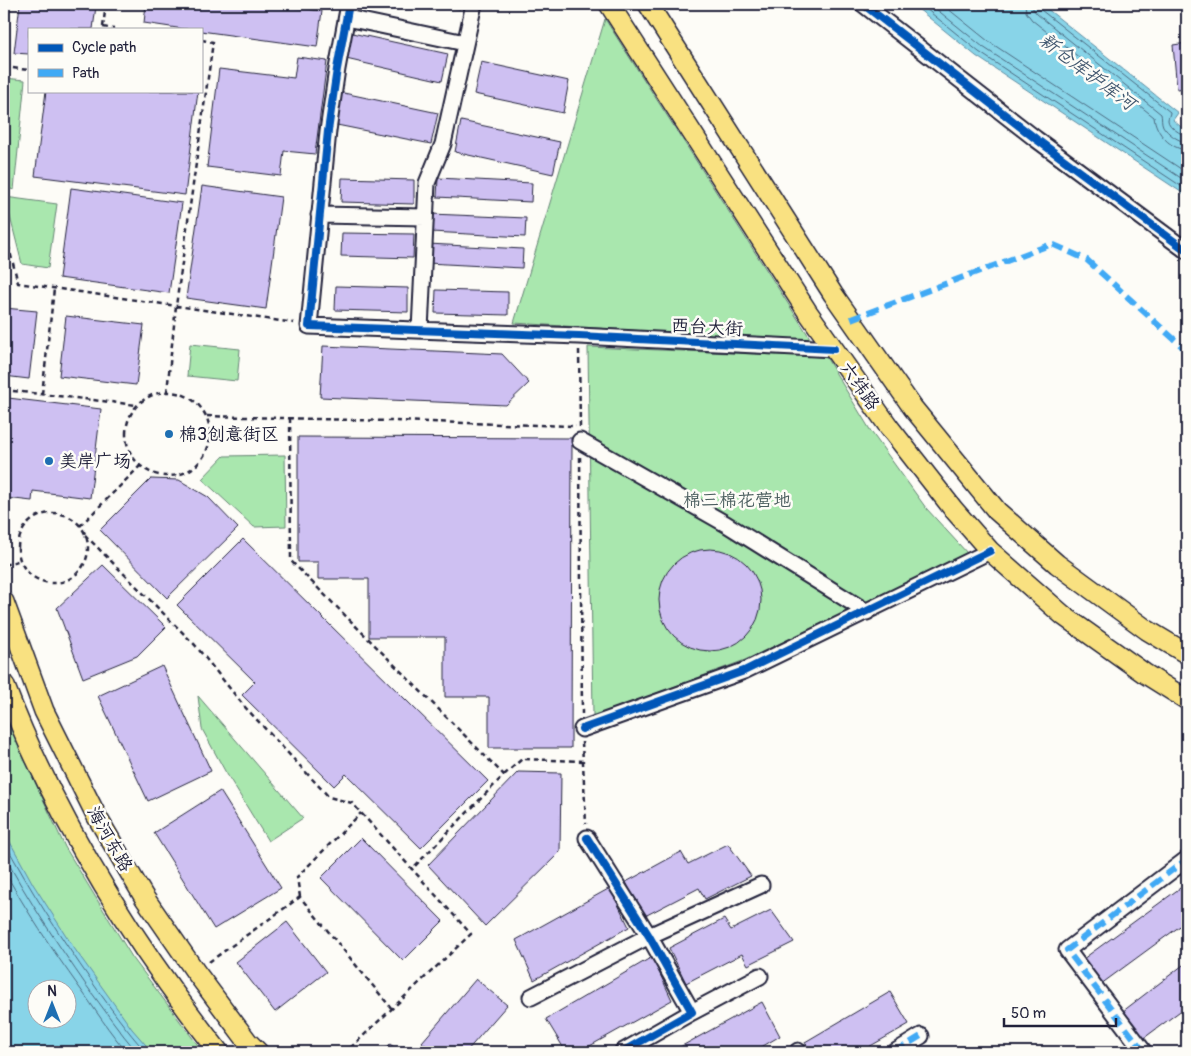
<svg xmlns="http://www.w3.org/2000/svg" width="1191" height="1056" viewBox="0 0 1191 1056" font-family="Pangolin,'LXGW WenKai TC',sans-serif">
  <rect width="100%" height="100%" fill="#fdfcf7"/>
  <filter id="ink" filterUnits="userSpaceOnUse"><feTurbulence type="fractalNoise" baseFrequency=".02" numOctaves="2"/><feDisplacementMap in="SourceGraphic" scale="10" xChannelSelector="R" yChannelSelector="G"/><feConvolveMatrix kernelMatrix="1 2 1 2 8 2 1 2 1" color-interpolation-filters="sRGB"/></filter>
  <g filter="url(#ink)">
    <path fill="#a9e7ae" stroke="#668474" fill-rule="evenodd" d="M 605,19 L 812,341 L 514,323 Z
      M 4,78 L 25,80 L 14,190 L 4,187 Z
      M 5,197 L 57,204 L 48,268 L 22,264 Z
      M 190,344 L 240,349 L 237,381 L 187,376 Z
      M 588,347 L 826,357 L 872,433 L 926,508 L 968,554 L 745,660 L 593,717 Z
      M 285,455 L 286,526 L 254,527 L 202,479 L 224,456 Z
      M 198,696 L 303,818 L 268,841 L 225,771 L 202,729 Z
      M 4,710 L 11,729 L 65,847 L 132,957 L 203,1052 L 4,1052 ZM 38,988 L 68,988 L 68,1018 L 38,1018 Z"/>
    <path fill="#88d4e8" stroke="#5f8da3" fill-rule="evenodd" d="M 912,4 L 1041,4 L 1178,113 L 1173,120 L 1187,132 L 1187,196 L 976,56 Z
      M 4,831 L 33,884 L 74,948 L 132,1029 L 152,1052 L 4,1052 ZM 38,988 L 68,988 L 68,1018 L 38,1018 Z"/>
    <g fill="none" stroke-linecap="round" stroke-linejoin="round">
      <path stroke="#4b6980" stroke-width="1" d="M 920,4 L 979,52 L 1187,190
        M 930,4 L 983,47 L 1187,182
        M 942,4 L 988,41 L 1187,173
        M 1025,4 L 1026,12 L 1032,20 L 1154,117 C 1156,133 1170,149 1187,150
        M 1033,4 L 1033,9 L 1037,14 L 1161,114 C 1162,117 1161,122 1163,126 C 1167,133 1179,142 1187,142
        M 1039,4 L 1041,10 L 1170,112 C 1170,115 1168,117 1168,120 C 1168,127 1182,135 1187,136
        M 4,841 C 30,890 60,936 92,982 C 109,1006 126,1030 146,1052
        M 4,855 C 28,900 57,943 86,985 C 103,1008 119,1031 137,1052
        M 4,870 C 26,911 52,949 79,987 C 95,1009 109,1032 127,1052"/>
    </g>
    <path fill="#cec0f2" stroke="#22223b" d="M 20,4 L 75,4 L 96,6 L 93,29 L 29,29 L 29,54 L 14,53 Z
      M 146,4 L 266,4 L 322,11 L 317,47 L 201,31 L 201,29 L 184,29 L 144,23 Z
      M 431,4 L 461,4 L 460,9 Z
      M 352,33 L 448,54 L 442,81 L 346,59 Z
      M 1187,43 L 1187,88 L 1177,89 L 1173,45 Z
      M 297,57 L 327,61 L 315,154 L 284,151 L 281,176 L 207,167 L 219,69 L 294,78 Z
      M 481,62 L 569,81 L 563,113 L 474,94 Z
      M 46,91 L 198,91 L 185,195 L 35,176 Z
      M 339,92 L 438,113 L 431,144 L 332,124 Z
      M 461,121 L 560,142 L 553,174 L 455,152 Z
      M 342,178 L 414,180 L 414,204 L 341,202 Z
      M 438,178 L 532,183 L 531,202 L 437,197 Z
      M 202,186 L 281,197 L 266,309 L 186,298 Z
      M 71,188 L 182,203 L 169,293 L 59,278 Z
      M 431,214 L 526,218 L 525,237 L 431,232 Z
      M 342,233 L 414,234 L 413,258 L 341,256 Z
      M 428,244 L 523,249 L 522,268 L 427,263 Z
      M 336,286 L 408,288 L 408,312 L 335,310 Z
      M 436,290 L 508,292 L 508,315 L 435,313 Z
      M 4,308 L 37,311 L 29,379 L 4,376 Z
      M 66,316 L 144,325 L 136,385 L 59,376 Z
      M 323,346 L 502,354 L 529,383 L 506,405 L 320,397 Z
      M 8,398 L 101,409 L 90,498 L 33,491 L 32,501 L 6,498 L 4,495 L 4,430 Z
      M 298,437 L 572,438 L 571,748 L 489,748 L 489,697 L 445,697 L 445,637 L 369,637 L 369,579 L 318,579 L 318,562 L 298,562 Z
      M 151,479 L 179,480 L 208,497 L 238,528 L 167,598 L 100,530 Z
      M 243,539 L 488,781 L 421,848 L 346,774 L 334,786 L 242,695 L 255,682 L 177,605 Z
      M659 600a51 51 0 1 1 102 0a51 51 0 1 1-102 0Z
      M 103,565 L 166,627 L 137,656 L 83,678 L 57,608 Z
      M 162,666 L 211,771 L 148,801 L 98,696 Z
      M 518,772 L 561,773 L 560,852 L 485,926 L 428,865 Z
      M 220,791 L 281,888 L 214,929 L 154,833 Z
      M 361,838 L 443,921 L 403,961 L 321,878 Z
      M 728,844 L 751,876 L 705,899 L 699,888 L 643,917 L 626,882 L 681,852 L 688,864 Z
      M 1187,883 L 1187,921 L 1097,987 L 1079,962 Z
      M 610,888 L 629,927 L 534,980 L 516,940 Z
      M 771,910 L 794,942 L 748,965 L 742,954 L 686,983 L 669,948 L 724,919 L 731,930 Z
      M 287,922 L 326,972 L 275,1012 L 236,962 Z
      M 652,957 L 672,1000 L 579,1052 L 566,1052 L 546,1019 Z
      M 1187,962 L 1187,1006 L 1140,1041 L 1118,1015 Z
      M 476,979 L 507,1005 L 466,1052 L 433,1052 L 422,1042 Z
      M 890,992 L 909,1024 L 860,1052 L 811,1052 L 805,1042 Z
      M 762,1002 L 780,1036 L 753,1052 L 671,1052 Z
      M 390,1044 L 400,1052 L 383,1052 Z"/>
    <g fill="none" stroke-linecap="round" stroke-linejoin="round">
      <g stroke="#22223b" stroke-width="19">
        <path id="minor" d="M 349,4 L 337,69 L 328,131 L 309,326 L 579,336 L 834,349
          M 863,4 L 1036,139 L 1187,251
          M 347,18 L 465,43
          M 319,215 L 425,217
          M 420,330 L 427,183 L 443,144 L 474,4
          M 580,441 L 726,524 L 867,612
          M 582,729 L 744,671 L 990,551
          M 587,838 L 649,936 L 692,1012 L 622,1052
          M 531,997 L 649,936 L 761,885
          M 692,1012 L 760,976
          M 798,1051 L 799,1052
          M 895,1052 L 921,1036
          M 1144,1052 L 1067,950 L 1187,859"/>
      </g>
      <g stroke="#22223b" stroke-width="22">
        <path id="major" d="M 609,4 L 807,311 L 889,427 L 954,510 L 990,551 L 1064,616 L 1144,673 L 1187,700
          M 648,4 L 833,294 L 913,408 L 997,511 L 1057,564 L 1147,630 L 1187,654
          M 4,602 L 44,711 L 97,817 L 144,897 L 195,971 L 248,1042 L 258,1052
          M 4,684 C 55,818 131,940 219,1052"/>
      </g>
      <path stroke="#22223b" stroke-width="2.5" stroke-dasharray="5 4" stroke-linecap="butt" d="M 103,27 L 106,4
        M 103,27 L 114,29
        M 4,67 L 29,70
        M 4,228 L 18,283 L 294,323
        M 579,350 L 580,427
        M 4,390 L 137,405
        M126 434a42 42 0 1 1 84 0a42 42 0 1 1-84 0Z
        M 167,392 L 176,306 L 213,42 L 201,40
        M 42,394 L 54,289
        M 207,416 L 576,426
        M 290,418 L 291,561 L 504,775 L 411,870
        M 580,457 L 582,714
        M18 548a35 35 0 1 1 70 0a35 35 0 1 1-70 0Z
        M 80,526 L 140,466
        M 85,535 L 195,645 L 244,706 L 329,797 L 352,803 L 471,934 L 346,1052
        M 4,565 L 21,560
        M 582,742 L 586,824
        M 504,775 L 522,759 L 583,761
        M 300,897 L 297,877 L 361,813
        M 209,962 L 300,897 L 392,1009"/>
      <use href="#minor" stroke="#fdfcf7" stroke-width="15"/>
      <use href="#major" stroke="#f9e181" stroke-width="19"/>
      <path stroke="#3fa9f5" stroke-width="6" stroke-dasharray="12 6" stroke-linecap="butt" d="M 851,319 L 1052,244 L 1087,260 L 1187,351
        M 895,1052 L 921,1036
        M 1144,1052 L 1067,950 L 1187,859"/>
      <g stroke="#fdfcf7" stroke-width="11">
        <path id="cycleway" d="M 349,4 L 337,69 L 328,131 L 309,326 L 579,336 L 834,349
          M 863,4 L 1036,139 L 1187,251
          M 582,729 L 744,671 L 990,551
          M 587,838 L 649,936 L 692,1012 L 622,1052"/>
      </g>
      <use href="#cycleway" stroke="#0057b8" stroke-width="8"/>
    </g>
  </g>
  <g fill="#1f6fb2" stroke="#fdfcf7" stroke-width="2">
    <circle cx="169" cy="434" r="5"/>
    <circle cx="49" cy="461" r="5"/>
  </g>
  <g text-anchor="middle" stroke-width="5" stroke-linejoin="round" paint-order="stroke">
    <g font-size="18" fill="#22223b" stroke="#fdfcf7">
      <text transform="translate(707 327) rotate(3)" y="6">西台大街</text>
      <text transform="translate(860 386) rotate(55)" y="6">六纬路</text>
      <text transform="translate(110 839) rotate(60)" y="6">海河东路</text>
    </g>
    <g font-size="18" fill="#22223b" stroke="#fdfcf7" text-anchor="start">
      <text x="179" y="440">棉3创意街区</text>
      <text x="59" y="467">美岸广场</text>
    </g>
    <g font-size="18" fill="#4a5d5e" stroke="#fdfcf7">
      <text x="737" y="506">棉三棉花营地</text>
    </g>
    <g font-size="19" font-style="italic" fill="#41576f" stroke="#fdfcf7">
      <text transform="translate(1088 71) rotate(37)" y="7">新仓库护库河</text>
    </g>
  </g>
  <rect width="1191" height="1056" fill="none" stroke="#fdfcf7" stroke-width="20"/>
  <rect x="10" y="10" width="1171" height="1036" fill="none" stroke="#22223b" stroke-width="2" filter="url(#ink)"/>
  <rect x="28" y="28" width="175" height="65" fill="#fdfcf7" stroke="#a5a5ac"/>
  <rect x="38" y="44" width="25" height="8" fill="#0057b8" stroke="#a5a5ac"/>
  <text x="72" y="52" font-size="15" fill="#22223b">Cycle path</text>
  <rect x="38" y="69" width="25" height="8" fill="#3fa9f5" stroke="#a5a5ac"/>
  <text x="72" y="78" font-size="15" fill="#22223b">Path</text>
  <g transform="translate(52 1004)"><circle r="24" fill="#fdfcf7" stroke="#a5a5ac"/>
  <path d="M0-4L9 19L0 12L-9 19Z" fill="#1f6fb2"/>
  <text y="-8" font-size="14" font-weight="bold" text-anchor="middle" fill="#22223b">N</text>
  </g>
  <path d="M1004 1018v8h112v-8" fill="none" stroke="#22223b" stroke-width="2.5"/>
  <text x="1011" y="1018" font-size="15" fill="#22223b" stroke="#fdfcf7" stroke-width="4" paint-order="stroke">50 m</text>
</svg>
